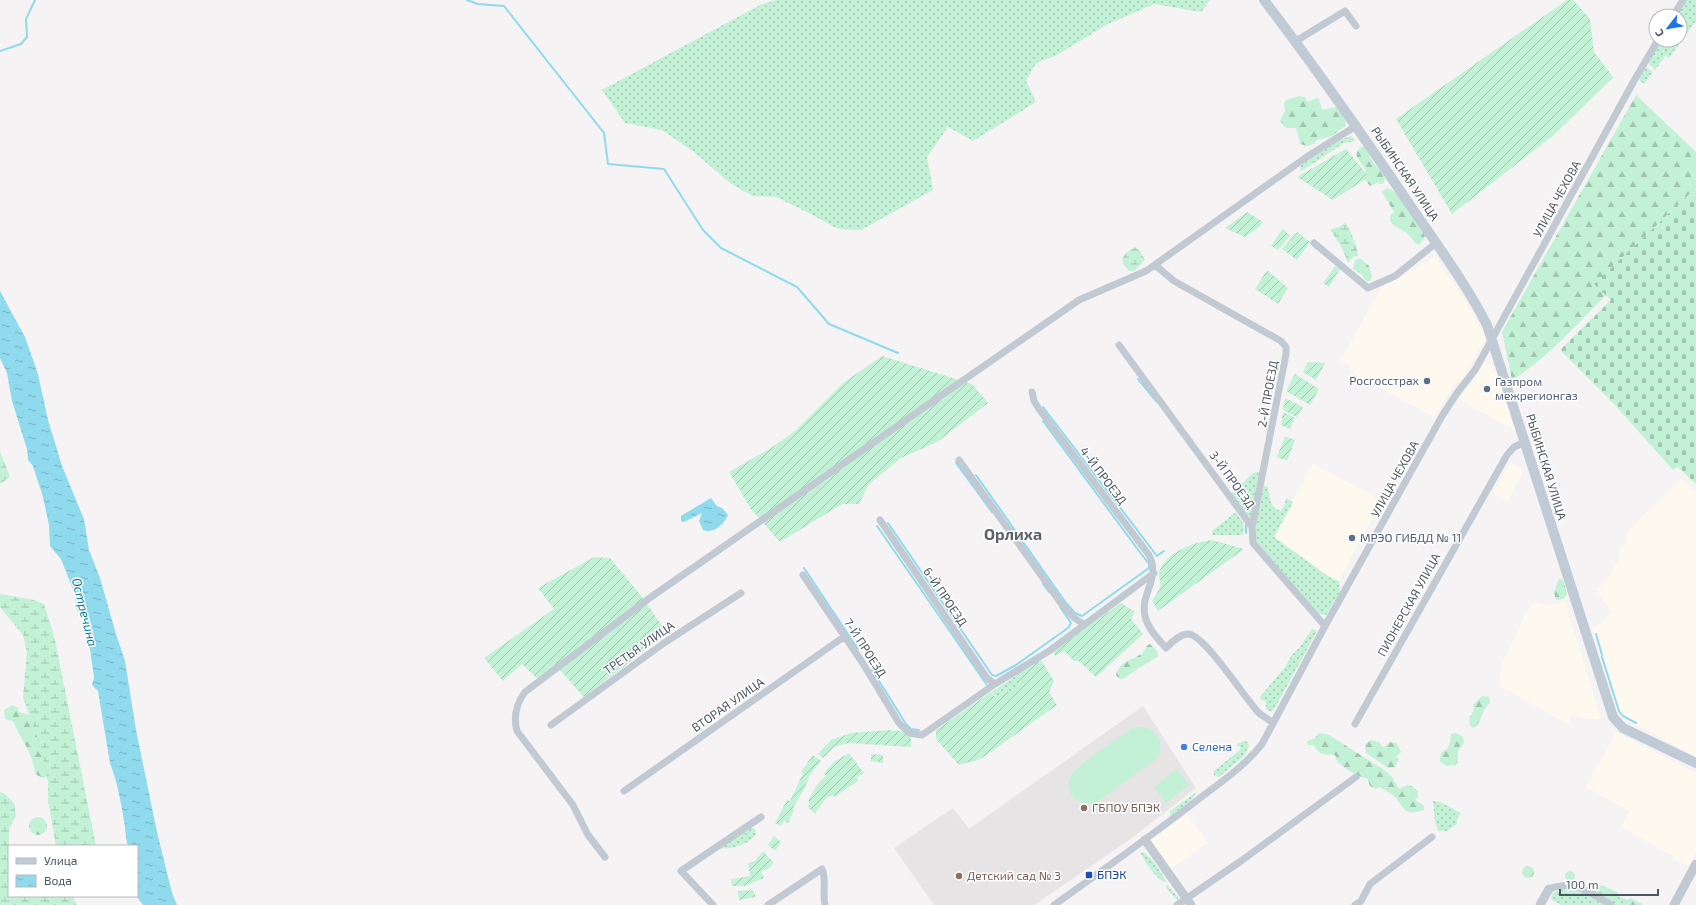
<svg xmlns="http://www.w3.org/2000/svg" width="1696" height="905" viewBox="0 0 1696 905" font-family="'Exo 2',sans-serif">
  <defs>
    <pattern id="grass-dots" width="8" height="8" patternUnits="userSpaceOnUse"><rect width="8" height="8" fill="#c3f1d5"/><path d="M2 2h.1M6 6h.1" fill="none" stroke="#a0c6b0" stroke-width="1.8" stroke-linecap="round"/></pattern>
    <pattern id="forest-firs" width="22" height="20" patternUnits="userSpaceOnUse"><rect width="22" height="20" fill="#c3f1d5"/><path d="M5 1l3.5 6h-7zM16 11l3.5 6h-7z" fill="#a0c6b0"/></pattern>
    <pattern id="wetland-marsh" width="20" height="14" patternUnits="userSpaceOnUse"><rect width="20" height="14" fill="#c3f1d5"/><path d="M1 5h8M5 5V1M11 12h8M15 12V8" fill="none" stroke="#a0c6b0"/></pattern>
    <pattern id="cemetery-stones" width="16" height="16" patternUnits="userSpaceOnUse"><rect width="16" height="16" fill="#c3f1d5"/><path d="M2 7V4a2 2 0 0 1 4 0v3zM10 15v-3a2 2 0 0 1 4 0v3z" fill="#a0c6b0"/></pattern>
    <pattern id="garden-furrows" width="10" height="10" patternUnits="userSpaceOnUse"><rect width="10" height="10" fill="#c3f1d5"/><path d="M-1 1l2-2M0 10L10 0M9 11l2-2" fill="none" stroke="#a0c6b0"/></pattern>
    <pattern id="water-ripples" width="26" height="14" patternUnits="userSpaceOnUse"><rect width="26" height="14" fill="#90daee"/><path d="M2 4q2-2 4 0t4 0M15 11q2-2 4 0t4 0" fill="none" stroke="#78b4c4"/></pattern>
  </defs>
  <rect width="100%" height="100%" fill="#f5f3f3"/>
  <path fill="#fdf9ef" d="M 1435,257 L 1465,300 L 1486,338 L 1462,379 L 1454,385 L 1434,417 L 1353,373 L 1350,366 L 1340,360 L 1382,287 Z
    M 1485,363 L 1494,365 L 1515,431 L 1459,399 Z
    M 1511,462 L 1521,468 L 1522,475 L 1508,501 L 1493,493 Z
    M 1313,463 L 1382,501 L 1338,582 L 1274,537 Z
    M 1681,479 L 1696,491 L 1696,756 L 1622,718 L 1618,711 L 1592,628 L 1598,625 L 1611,612 L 1596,589 L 1606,582 L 1619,558 L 1619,549 L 1627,541 L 1625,534 Z
    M 1534,602 L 1549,605 L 1565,602 L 1601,719 L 1586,719 L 1573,715 L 1568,724 L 1499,686 L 1502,663 L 1519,629 L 1525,612 Z
    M 1616,732 L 1696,773 L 1696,853 L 1689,866 L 1672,859 L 1673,856 L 1621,827 L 1629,811 L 1586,787 Z
    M 1187,814 L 1208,843 L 1170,869 L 1150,841 Z"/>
  <path fill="#e6e4e5" d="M 1143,706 L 1196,788 L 1132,838 L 1034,905 L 934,905 L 894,848 L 953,808 L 969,829 Z"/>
  <path fill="url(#grass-dots)" d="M 776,0 L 1210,0 L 1201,12 L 1154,4 L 1106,25 L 1057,55 L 1036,63 L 1026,81 L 1036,102 L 973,141 L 948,127 L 927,157 L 933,190 L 861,230 L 838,229 L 811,214 L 776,197 L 753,196 L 730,183 L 694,152 L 662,130 L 625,123 L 602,90 L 762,4 Z
    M 1686,0 L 1696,0 L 1696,21 L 1669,58 L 1666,55 L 1655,70 L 1648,63 L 1661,40 L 1680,40 L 1680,16 L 1676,16 Z
    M 1646,67 L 1653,72 L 1644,84 L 1639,80 Z
    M 1352,136 L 1355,141 L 1344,143 L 1300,172 L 1301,165 C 1316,154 1334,140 1352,136 Z
    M 1259,472 L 1251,516 L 1249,517 L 1232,495 L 1232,493 L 1253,473 Z
    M 1264,486 L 1268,487 C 1270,497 1269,508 1281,511 L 1285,504 L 1286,498 L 1293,502 L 1274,537 L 1329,577 L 1339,581 L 1340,592 L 1326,615 L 1319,614 L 1256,541 L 1255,522 Z
    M 1236,512 L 1244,525 L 1243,535 L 1213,535 L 1212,531 Z
    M 1312,629 L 1317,631 L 1275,708 L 1271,712 L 1266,709 L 1266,701 L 1261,700 L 1260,697 L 1286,666 L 1291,656 L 1300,647 Z
    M 1024,670 L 1012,698 L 997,700 L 992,692 Z
    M 1244,741 L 1248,742 L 1249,746 L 1244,756 L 1219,777 L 1214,776 L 1214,771 L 1240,750 L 1241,747 L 1237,746 L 1237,744 Z
    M 1198,791 L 1190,802 L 1170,816 L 1170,811 Z
    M 1433,801 L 1440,802 L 1461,813 L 1457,819 L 1457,824 L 1447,831 L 1439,831 L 1435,823 Z
    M 751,827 L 755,829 L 756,834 C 749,845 730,850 718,848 Z
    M 1143,852 C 1152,857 1161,872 1166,881 L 1165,882 C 1156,879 1145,862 1141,853 Z
    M 1167,885 L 1178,897 L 1178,901 L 1166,888 Z
    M 1598,885 L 1636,905 L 1615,905 L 1593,891 Z
    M 1564,889 L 1582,892 L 1605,905 L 1561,905 L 1551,899 L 1553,893 Z"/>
  <path fill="url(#forest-firs)" d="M 1636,95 L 1696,152 L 1696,188 L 1594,284 L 1606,295 C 1576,325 1548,358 1512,380 L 1502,332 Z
    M 1300,96 L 1305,97 L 1308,102 L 1316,98 L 1319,99 L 1322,110 L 1336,107 L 1346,121 L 1345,126 L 1332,136 L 1317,140 L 1314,144 L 1307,146 L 1300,144 L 1296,128 L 1286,128 L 1280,121 L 1285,111 L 1284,103 L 1286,100 Z
    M 1364,146 L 1368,149 C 1369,161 1380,168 1385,179 L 1383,184 L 1377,183 L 1370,186 L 1363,177 L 1366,170 C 1360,161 1349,153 1364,146 Z
    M 1387,188 C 1397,191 1407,202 1409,213 C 1417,219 1423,227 1425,237 L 1419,245 C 1413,243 1413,238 1408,234 C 1401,228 1395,229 1390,220 L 1390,216 L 1394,212 L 1382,192 Z
    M 1360,258 L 1369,266 L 1372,277 L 1370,281 L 1366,281 L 1361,274 L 1353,269 L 1355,260 Z
    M 1559,579 L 1563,580 L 1567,593 L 1564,599 L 1556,600 L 1554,592 Z
    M 1150,644 L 1158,652 L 1157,657 C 1145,664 1134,671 1123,679 L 1119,679 L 1116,675 C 1121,659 1133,661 1142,653 C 1146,650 1145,646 1150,644 Z
    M 1482,696 L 1489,697 L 1490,703 C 1480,711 1484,720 1474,728 L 1470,726 L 1469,719 L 1474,710 L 1473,705 Z
    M 12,705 L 18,708 L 19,712 L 30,715 L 33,719 L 49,776 L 43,778 L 37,775 C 33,770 34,763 31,757 C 26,744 18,733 13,721 L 5,719 L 4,710 Z
    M 1319,733 L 1329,735 L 1386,771 L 1392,777 L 1399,789 L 1407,785 L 1413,787 L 1418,791 L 1418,797 L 1415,800 L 1424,806 L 1424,810 C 1404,816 1406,810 1396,798 C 1392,793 1385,791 1380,787 L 1375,789 L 1370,786 L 1367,778 C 1362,779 1344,768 1340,764 C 1337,762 1336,758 1335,755 L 1321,754 L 1313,745 L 1308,745 L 1307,741 L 1315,738 Z
    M 1456,733 L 1463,737 L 1464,742 C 1463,746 1459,748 1458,752 C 1457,758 1460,760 1455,765 L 1446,766 L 1440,761 L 1441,753 C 1451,747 1450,744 1451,734 Z
    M 1371,740 L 1379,742 L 1383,748 L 1390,742 L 1397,743 L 1401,752 L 1396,757 L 1399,759 L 1395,767 L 1388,768 L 1366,753 L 1365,745 Z
    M29 826a9 9 0 1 1 18 0a9 9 0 1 1-18 0Z
    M1522 872a6 6 0 1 1 12 0a6 6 0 1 1-12 0Z
    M1565 876a5 5 0 1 1 10 0a5 5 0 1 1-10 0Z
    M 1602,885 L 1617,892 L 1618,897 L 1617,902 L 1607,899 L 1597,891 L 1598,887 Z
    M 1631,898 L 1642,904 L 1643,905 L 1624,905 L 1625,901 Z"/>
  <path fill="url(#wetland-marsh)" d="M 1345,223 C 1349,225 1359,251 1358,256 L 1353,257 L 1348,263 L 1341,246 L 1331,231 L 1331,229 L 1339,227 Z
    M 1135,247 L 1140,251 L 1145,260 L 1134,271 L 1129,271 L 1123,264 L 1122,259 L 1126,253 Z
    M 0,451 L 10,477 L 0,484 Z
    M 0,594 L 34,600 L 44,604 L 55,640 L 96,846 L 56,846 L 48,800 L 48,782 L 41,748 L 23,697 L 27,652 L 23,635 L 0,607 Z
    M 0,792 L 5,794 L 14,803 L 16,816 L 9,829 L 9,896 L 74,896 L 74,900 L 77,905 L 0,905 Z"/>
  <path fill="url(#cemetery-stones)" d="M 1696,188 L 1696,484 L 1678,467 L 1673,470 L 1614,404 L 1560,350 L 1611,300 L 1594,284 Z"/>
  <path fill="url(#garden-furrows)" d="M 1567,0 L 1573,0 L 1590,19 L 1594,52 L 1613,77 L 1554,135 L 1452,214 L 1396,119 Z
    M 1346,149 L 1369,177 L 1333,200 L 1297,177 Z
    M 1247,212 L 1263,222 L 1257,229 L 1245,237 L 1225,228 Z
    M 1283,228 L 1290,236 L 1278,250 L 1271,246 Z
    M 1297,232 L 1310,242 L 1297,260 L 1282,249 Z
    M 1335,266 L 1340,269 L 1329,287 L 1323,283 Z
    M 1267,270 L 1288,288 L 1278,304 L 1255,289 Z
    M 882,356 L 972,384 L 988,403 L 937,442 L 901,458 L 868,485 L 859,504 L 842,504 L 780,542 L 751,509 L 729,472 L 771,448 L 795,431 L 843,383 Z
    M 1308,362 L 1325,363 L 1316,380 L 1303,372 Z
    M 1295,374 L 1319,389 L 1310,405 L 1286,391 Z
    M 1285,398 L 1303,407 L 1297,417 L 1283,410 Z
    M 1283,412 L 1295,418 L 1290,429 L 1281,425 Z
    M 1285,436 L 1295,440 L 1287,461 L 1277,457 Z
    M 1212,540 L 1244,549 L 1158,611 L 1152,601 C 1154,597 1158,592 1160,588 C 1162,582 1157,575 1160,570 C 1167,552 1194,542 1212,540 Z
    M 594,557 L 610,558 L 642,597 L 667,633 L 584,697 L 557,667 L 540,681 L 522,664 L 503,681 L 484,658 L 554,609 L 538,588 Z
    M 1121,603 L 1135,612 L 1131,619 L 1143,634 L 1096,677 L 1079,661 L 1074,661 L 1064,651 L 1055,656 L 1053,651 Z
    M 1041,660 L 1054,681 L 1049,692 L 1057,705 L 985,756 L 978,760 L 959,765 L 936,739 L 936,730 L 991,692 L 997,700 L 1005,689 L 1012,697 L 1024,670 Z
    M 889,730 L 901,731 L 911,736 L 911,747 L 848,743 L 834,747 L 823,758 L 818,754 L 831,740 L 851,733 Z
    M 849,753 L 864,773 L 857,777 L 858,781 L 834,797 L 833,795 L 826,798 L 815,814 L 808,807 L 809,802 L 808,800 C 815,790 816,783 826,776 L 824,773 L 834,762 Z
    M 871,754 L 883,755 L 883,763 L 871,761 Z
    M 813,755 L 821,761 L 808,778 L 809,779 L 805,786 L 805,788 L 793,808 L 794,810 L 788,823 L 784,821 L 781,826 L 775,823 L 787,800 L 790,801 L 803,773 L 801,772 Z
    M 774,836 L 781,842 L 775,851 L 768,845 Z
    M 763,851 L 774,863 L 768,869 L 761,871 L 764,878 L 744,886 L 732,886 L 731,879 L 750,876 L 748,863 L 755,861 Z
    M 753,890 L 756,897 L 739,900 L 738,891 Z"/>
  <path fill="#c3f1d5" d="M 1142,727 C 1158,729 1166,746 1156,759 L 1096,803 C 1079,808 1061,791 1072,775 C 1078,764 1120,737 1133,728 Z
    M 1177,769 L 1189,785 L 1166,803 L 1154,787 Z"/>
  <path fill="url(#water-ripples)" d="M 0,291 L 25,337 L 38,374 L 48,420 L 62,466 L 84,519 L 89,550 L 100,578 L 116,634 L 125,661 L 136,730 L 157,832 L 172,893 L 177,905 L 143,905 L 137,897 L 137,846 L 128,846 C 125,837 126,830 124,821 C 121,802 117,781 110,763 L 98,691 L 92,685 L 94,677 L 90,649 L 83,618 L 77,610 L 74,592 L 61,559 L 50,546 L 49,525 L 43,497 L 33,466 L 28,460 L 27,449 L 12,401 L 7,373 L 0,358 Z
    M 711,498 L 717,506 L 722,508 L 728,515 C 724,525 713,534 703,530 L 699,521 L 702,513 L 684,522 L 681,521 L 681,516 Z"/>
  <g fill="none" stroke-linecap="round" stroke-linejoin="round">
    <path stroke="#90daee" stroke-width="2" d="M 467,0 L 478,4 L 504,6 L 604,133 L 608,164 L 664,169 L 703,230 L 721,248 L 797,287 L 829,324 L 898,353
      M 0,51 L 21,44 L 27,37 L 26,19 L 35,0
      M 1138,379 L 1156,401
      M 1043,407 L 1157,556 L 1164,551
      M 956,463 L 992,512
      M 976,475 L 1066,603 L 1075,613 L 1082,616 L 1149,568 L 1149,564 L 1142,555 L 1043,421
      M 888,523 L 992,675 L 996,676 L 1016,665 L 1068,628 L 1071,623 L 1060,607
      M 1246,524 L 1246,533
      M 877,526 L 987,685
      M 804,568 L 858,649
      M 1043,584 L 1049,592
      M 1596,634 L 1602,655
      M 1602,657 L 1619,711 L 1623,716 L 1636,723
      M 872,670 L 906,724 L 911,729 L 919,730"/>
    <path stroke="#c1cad2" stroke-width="7" d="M 1673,16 L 1683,0
      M 1296,41 L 1345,11 L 1356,26
      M 1314,243 L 1368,288 L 1395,276 L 1436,243
      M 1155,265 L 1174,281 L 1281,341 L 1286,347 L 1286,354 L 1252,527
      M 1119,345 L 1252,527 L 1253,543 L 1325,626
      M 1032,392 L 1034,401 L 1039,409 L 1149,555 C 1161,580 1140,592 1145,616 C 1147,627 1158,639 1166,648 C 1171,643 1180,633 1189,634 C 1206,637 1244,697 1258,712 C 1262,716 1268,719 1273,723
      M 959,460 L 1063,606 L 1072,616 L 1083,624
      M 880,520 L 987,678 L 995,684
      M 803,575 L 862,662 L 899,723 L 909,733 L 922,735 L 995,684 L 1049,651 L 1154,573
      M 1355,724 L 1507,455 L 1514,447 L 1525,442
      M 551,725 L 664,643 L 741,593
      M 624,791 L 845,636
      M 605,857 L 588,835 L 573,805 L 517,731 C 513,716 516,704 525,692 L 651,597 L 1079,300 L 1146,271 L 1308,156 L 1356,126
      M 1549,889 C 1575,879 1589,892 1611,905
      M 713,905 L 681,871 L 761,817
      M 768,905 L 822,869 C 827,881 822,892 825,905
      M 1054,905 C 1102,871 1149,837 1195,802 C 1218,784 1244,767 1262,744 L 1325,626 L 1442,416 L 1457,393 L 1475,370 L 1635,79 L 1658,40
      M 1177,905 L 1241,861 L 1356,777
      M 1355,905 L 1361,901 L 1370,884 L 1432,837"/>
    <path stroke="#c1cad2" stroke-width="9" d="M 1145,840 L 1191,905
      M 1540,905 L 1549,889
      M 1674,905 L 1696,864"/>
    <path stroke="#c1cbd6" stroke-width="10" d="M 1264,0 C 1316,68 1364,137 1412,208 C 1438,246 1466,284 1487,325 L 1613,717 L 1623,728 L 1696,763"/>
  </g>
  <g fill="#5c6f8a" stroke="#fff" stroke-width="1.5">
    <circle cx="1427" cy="381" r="4"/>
    <circle cx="1487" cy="389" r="4"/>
    <circle cx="1352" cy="538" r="4"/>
  </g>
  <circle fill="#3f7fe0" stroke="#fff" stroke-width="1.5" cx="1184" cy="747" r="4"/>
  <g fill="#8d6e63" stroke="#fff" stroke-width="1.5">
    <circle cx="1084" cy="808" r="4"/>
    <circle cx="959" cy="876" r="4"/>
  </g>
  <rect fill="#1a4fb4" stroke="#fff" stroke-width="1.5" x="1085" y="871" width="8" height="8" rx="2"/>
  <g text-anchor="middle" stroke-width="3" stroke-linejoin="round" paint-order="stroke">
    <g font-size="12" fill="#4a5661" stroke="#fff">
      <text transform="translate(1405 174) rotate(56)" y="4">РЫБИНСКАЯ УЛИЦА</text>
      <text transform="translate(1557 199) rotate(-61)" y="4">УЛИЦА ЧЕХОВА</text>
      <text transform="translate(1268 394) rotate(-80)" y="4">2-Й ПРОЕЗД</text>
      <text transform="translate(1546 467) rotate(73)" y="4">РЫБИНСКАЯ УЛИЦА</text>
      <text transform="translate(1103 476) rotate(53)" y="4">4-Й ПРОЕЗД</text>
      <text transform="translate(1395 479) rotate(-61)" y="4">УЛИЦА ЧЕХОВА</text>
      <text transform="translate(1232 480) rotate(54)" y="4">3-Й ПРОЕЗД</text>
      <text transform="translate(945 597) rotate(56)" y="4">6-Й ПРОЕЗД</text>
      <text transform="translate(1409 605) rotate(-61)" y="4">ПИОНЕРСКАЯ УЛИЦА</text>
      <text transform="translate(639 648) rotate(-35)" y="4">ТРЕТЬЯ УЛИЦА</text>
      <text transform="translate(865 648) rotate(57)" y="4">7-Й ПРОЕЗД</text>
      <text transform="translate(728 705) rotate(-35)" y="4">ВТОРАЯ УЛИЦА</text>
    </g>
    <g font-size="12" fill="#4e5e75" stroke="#fff" text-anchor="start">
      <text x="1419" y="385" text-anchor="end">Росгосстрах</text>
      <text x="1495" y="386">Газпром<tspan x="1495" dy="14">межрегионгаз</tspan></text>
      <text x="1360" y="542">МРЭО ГИБДД № 11</text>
    </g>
    <g font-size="12" fill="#366cbe" stroke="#fff" text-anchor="start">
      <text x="1192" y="751">Селена</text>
    </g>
    <g font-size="12" fill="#785e54" stroke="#fff" text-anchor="start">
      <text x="1092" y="812">ГБПОУ БПЭК</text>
      <text x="967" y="880">Детский сад № 3</text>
    </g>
    <g font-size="12" fill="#164399" stroke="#fff" text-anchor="start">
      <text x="1097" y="879">БПЭК</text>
    </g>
    <g font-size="13" font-style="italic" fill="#0c7c9b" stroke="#fff">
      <text transform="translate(85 612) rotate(76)" y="5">Остречина</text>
    </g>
    <g font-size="16" font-weight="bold" fill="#5f6368" stroke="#fff">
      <text x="1013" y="540">Орлиха</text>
    </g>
  </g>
  <rect x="8" y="845" width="130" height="52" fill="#ffffff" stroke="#b7bbc0"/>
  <rect x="16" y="858" width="20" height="6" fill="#c1cbd6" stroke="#b7bbc0"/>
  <text x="44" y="865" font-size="12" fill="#4a5661">Улица</text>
  <rect x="16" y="875" width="20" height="12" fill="url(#water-ripples)" stroke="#b7bbc0"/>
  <text x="44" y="885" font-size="12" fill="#4a5661">Вода</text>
  <g transform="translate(1668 28) rotate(239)"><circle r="19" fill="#ffffff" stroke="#b7bbc0"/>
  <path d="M0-3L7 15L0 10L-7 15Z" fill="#1a73e8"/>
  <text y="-6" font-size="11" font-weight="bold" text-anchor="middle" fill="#4a5661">С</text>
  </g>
  <path d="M1560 889v6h98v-6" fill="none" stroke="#4a5661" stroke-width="2"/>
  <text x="1566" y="889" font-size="12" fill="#4a5661" stroke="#ffffff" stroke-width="3" paint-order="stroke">100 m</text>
</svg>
